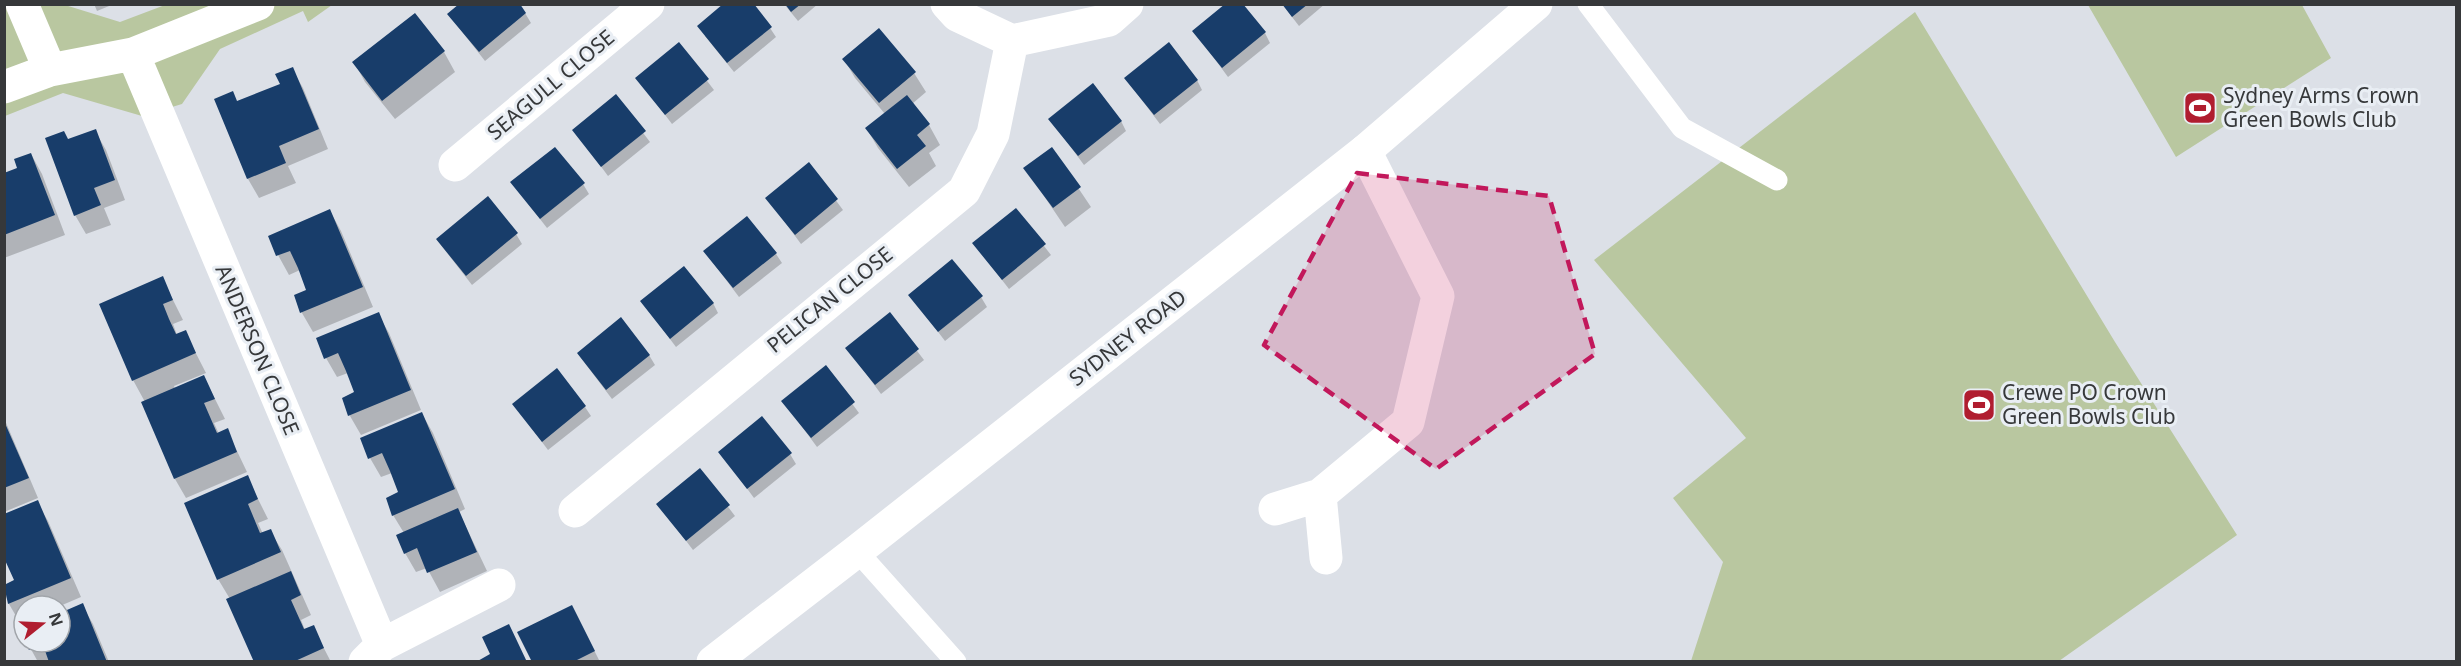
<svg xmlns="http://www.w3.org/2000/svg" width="2461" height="666" viewBox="0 0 2461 666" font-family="'Noto Sans',sans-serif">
  <rect width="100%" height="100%" fill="#dce0e7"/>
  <path fill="#b9c7a0" d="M 5,5 L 65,5 L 120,22 L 165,5 L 332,5 L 308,22 L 303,11 L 220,49 L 182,104 L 142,116 L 63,93 L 5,116 Z
    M 2088,5 L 2302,5 L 2331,58 L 2176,157 Z
    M 1915,12 L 2115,342 L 2237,535 L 2059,661 L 1691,661 L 1723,562 L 1673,498 L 1746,438 L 1594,260 Z"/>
  <path fill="#0003" d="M 94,4 L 114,4 L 97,11 Z
    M 784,4 L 818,4 L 798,21 Z
    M 1282,4 L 1325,4 L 1299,26 Z
    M 525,13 L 531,23 L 485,61 L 449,15 Z
    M 414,15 L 444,52 L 455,72 L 395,119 L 365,82 L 354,62 Z
    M 770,28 L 776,37 L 734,72 L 705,36 Z
    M 1194,31 L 1265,33 L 1270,43 L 1228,77 Z
    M 679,44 L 714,90 L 672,124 L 637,78 Z
    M 844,59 L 914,73 L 926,92 L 912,104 L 929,125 L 940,145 L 929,153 L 936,166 L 909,187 L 878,148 L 867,129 L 885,114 L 855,78 Z
    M 292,69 L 303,88 L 328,149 L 288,166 L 296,183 L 259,198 L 248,179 L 237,102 L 282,84 Z
    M 1126,79 L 1197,80 L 1202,90 L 1160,124 Z
    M 616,97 L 650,142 L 608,176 L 574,130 Z
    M 1050,119 L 1121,121 L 1126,131 L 1084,165 Z
    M 95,131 L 106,150 L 125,200 L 104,208 L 111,225 L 86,234 L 75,215 L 68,141 Z
    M 1052,149 L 1091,207 L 1065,227 L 1025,168 Z
    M 31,154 L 42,174 L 65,235 L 4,258 L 4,175 L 19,169 Z
    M 809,164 L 843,210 L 801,244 L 767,198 Z
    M 512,183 L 583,184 L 589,194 L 547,228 Z
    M 1016,210 L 1051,255 L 1009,289 L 974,244 Z
    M 330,211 L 341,231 L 373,307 L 313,332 L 302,313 L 296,296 L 308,290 L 300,270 L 289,275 L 278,255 Z
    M 516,234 L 522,244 L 472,285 L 437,240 Z
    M 705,252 L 776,254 L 782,263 L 739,297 Z
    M 162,278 L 183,320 L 173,324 L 177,335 L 185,332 L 206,373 L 174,386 L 175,389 L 204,377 L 225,419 L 214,423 L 219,434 L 227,430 L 247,472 L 186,498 L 175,479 L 143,403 L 145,402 L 133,380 Z
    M 910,295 L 981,297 L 987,307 L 945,341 Z
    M 642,302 L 713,303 L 718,313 L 676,347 Z
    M 378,314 L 389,333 L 421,410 L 361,435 L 350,416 L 344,399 L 356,393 L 348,373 L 337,377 L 326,358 Z
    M 889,314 L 924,360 L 881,394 L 847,348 Z
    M 578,354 L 649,355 L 655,365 L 612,399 Z
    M 825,367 L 859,413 L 817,447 L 783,401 Z
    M 514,405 L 585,407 L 591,416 L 548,450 Z
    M 422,414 L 433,433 L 465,509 L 459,512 L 487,571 L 440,592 L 427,568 L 416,572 L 405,553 L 404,533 L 393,515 L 400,493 L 392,473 L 381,477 L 370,458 Z
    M 4,418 L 38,498 L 4,512 Z
    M 720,452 L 790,454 L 796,464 L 754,498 Z
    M 700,470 L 735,516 L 693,550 L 658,504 Z
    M 247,477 L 268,519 L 258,523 L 263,534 L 270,531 L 282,550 L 311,615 L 301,620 L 305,630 L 313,627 L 331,662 L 255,662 L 230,599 L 218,579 Z
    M 37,502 L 48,521 L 81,597 L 60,606 L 24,606 L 24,621 L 20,623 L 9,604 L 4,590 L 4,586 L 16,581 L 8,561 L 4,562 L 4,516 Z
    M 82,605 L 93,624 L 109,662 L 38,662 L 27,642 L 60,642 L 60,614 Z
    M 582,626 L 600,662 L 533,662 Z"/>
  <path fill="#183d6a" d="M 459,4 L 520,4 L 526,13 L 479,52 L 447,14 Z
    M 723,4 L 754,4 L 772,27 L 727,63 L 697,26 Z
    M 785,4 L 801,4 L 791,12 Z
    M 1225,4 L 1243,4 L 1266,32 L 1222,68 L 1192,31 Z
    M 1282,4 L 1308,4 L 1292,17 Z
    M 415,13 L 445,51 L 382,101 L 352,62 Z
    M 879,28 L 916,72 L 879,103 L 842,59 Z
    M 679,42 L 709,79 L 665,115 L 635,78 Z
    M 1169,42 L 1198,80 L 1154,115 L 1124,78 Z
    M 293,67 L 319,129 L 279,146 L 286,163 L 247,179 L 214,99 L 233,91 L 237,101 L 257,93 L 280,84 L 275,74 Z
    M 1093,83 L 1122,121 L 1078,156 L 1048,119 Z
    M 616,94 L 646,131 L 601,167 L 572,130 Z
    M 907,95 L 930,124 L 917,135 L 926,146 L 897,169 L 865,128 Z
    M 96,129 L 115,180 L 94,188 L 101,205 L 74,216 L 45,138 L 64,131 L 68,139 Z
    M 555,147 L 585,183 L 540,219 L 510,182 Z
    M 1052,147 L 1081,187 L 1053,208 L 1023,168 Z
    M 31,153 L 55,215 L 4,235 L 4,173 L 17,168 L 14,159 Z
    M 809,162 L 838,199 L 795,235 L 765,198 Z
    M 488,196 L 518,233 L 466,276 L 436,239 Z
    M 1016,208 L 1046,244 L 1002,280 L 972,243 Z
    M 330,209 L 363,287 L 300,313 L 294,295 L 306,290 L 298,268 L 290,251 L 276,256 L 268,236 Z
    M 747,216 L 777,253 L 733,288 L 703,251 Z
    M 952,259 L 983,296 L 938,332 L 908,295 Z
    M 684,266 L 714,303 L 670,339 L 640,301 Z
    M 163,276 L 173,300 L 163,304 L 169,319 L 176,334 L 186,330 L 196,353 L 132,381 L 99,304 Z
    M 379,312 L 411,390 L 348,416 L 342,398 L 354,392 L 346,371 L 338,353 L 324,359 L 316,338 Z
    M 890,312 L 919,349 L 875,385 L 845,348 Z
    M 621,317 L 650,355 L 606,390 L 577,353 Z
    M 826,365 L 855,402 L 811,438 L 781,401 Z
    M 557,368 L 586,406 L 542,442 L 512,404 Z
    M 204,375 L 215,399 L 204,403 L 217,433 L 228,428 L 237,452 L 174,479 L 141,402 Z
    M 422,412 L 455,489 L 392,516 L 386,498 L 398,492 L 390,471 L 382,453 L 368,459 L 360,438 Z
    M 762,416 L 792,453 L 747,489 L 718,452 Z
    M 4,421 L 29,478 L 4,488 Z
    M 700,468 L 730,505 L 686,541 L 656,504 Z
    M 248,475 L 258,499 L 248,504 L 260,533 L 271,529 L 281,552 L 217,580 L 184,503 Z
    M 38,500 L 71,578 L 8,604 L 4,585 L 14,580 L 4,558 L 4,514 Z
    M 458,508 L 477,552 L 427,573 L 417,548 L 404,554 L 396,535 Z
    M 291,571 L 301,595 L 291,600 L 304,629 L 314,625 L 324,648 L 293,662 L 254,662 L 226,599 Z
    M 83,603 L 107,662 L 49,662 L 43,645 L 29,650 L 25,642 L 60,642 L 60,613 Z
    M 572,605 L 595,651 L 573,662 L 532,662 L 517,632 Z
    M 509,624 L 527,662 L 476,662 L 490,654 L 482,637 Z"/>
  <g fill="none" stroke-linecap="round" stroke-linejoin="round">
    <path stroke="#fff" stroke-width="21" d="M 1588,4 L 1682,128 L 1777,180
      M 857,551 L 956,662"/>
    <path stroke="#fff" stroke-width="33" d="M 22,4 L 50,70
      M 947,4 L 957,15 L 1012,41 L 1109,20 L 1127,4
      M 133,54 L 382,645
      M 4,87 L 50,70 L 133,54 L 258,4
      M 455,165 L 648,4
      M 1320,495 L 1326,558
      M 1275,509 L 1320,495 L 1408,422 L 1438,296 L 1365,151
      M 575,511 L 964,191 L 993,134 L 1012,41
      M 365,662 L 382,645 L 499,585"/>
    <path stroke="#fff" stroke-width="33" d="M 713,662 L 857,551 L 1365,151 L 1536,4"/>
  </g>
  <path fill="#c2185b" fill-opacity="0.2" stroke="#c2185b" stroke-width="4.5" stroke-dasharray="12 8" stroke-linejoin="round" d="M 1357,173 L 1549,196 L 1595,354 L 1436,469 L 1264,345 Z"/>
  <defs>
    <g id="stadium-square" transform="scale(1.725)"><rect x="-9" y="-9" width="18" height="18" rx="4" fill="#b01d2f" stroke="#e9eef4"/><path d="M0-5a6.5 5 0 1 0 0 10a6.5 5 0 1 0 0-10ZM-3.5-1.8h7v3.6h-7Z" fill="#fff"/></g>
  </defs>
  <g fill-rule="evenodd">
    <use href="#stadium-square" x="2200" y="108"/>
    <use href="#stadium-square" x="1979" y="405"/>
  </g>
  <g text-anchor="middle" stroke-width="6" stroke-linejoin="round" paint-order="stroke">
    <g font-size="21" fill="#36383a" stroke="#e9eef4">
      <text transform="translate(551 85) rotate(-40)" y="7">SEAGULL CLOSE</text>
      <text transform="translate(830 300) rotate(-39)" y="7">PELICAN CLOSE</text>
      <text transform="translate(1128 338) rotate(-38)" y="7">SYDNEY ROAD</text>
      <text transform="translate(257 350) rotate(67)" y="7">ANDERSON CLOSE</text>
    </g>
    <g font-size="21" fill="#36383a" stroke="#e9eef4" text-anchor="start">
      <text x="2223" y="103">Sydney Arms Crown<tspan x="2223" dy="24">Green Bowls Club</tspan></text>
      <text x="2002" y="400">Crewe PO Crown<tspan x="2002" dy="24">Green Bowls Club</tspan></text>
    </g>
  </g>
  <rect width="2461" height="666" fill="none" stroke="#36383a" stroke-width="12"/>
  <g transform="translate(42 624) rotate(72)"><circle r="28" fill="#e9eef4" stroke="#a1a5aa" stroke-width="1.5"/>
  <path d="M0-4.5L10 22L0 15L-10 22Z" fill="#b01d2f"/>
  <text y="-9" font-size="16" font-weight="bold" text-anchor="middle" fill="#36383a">N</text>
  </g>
</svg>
